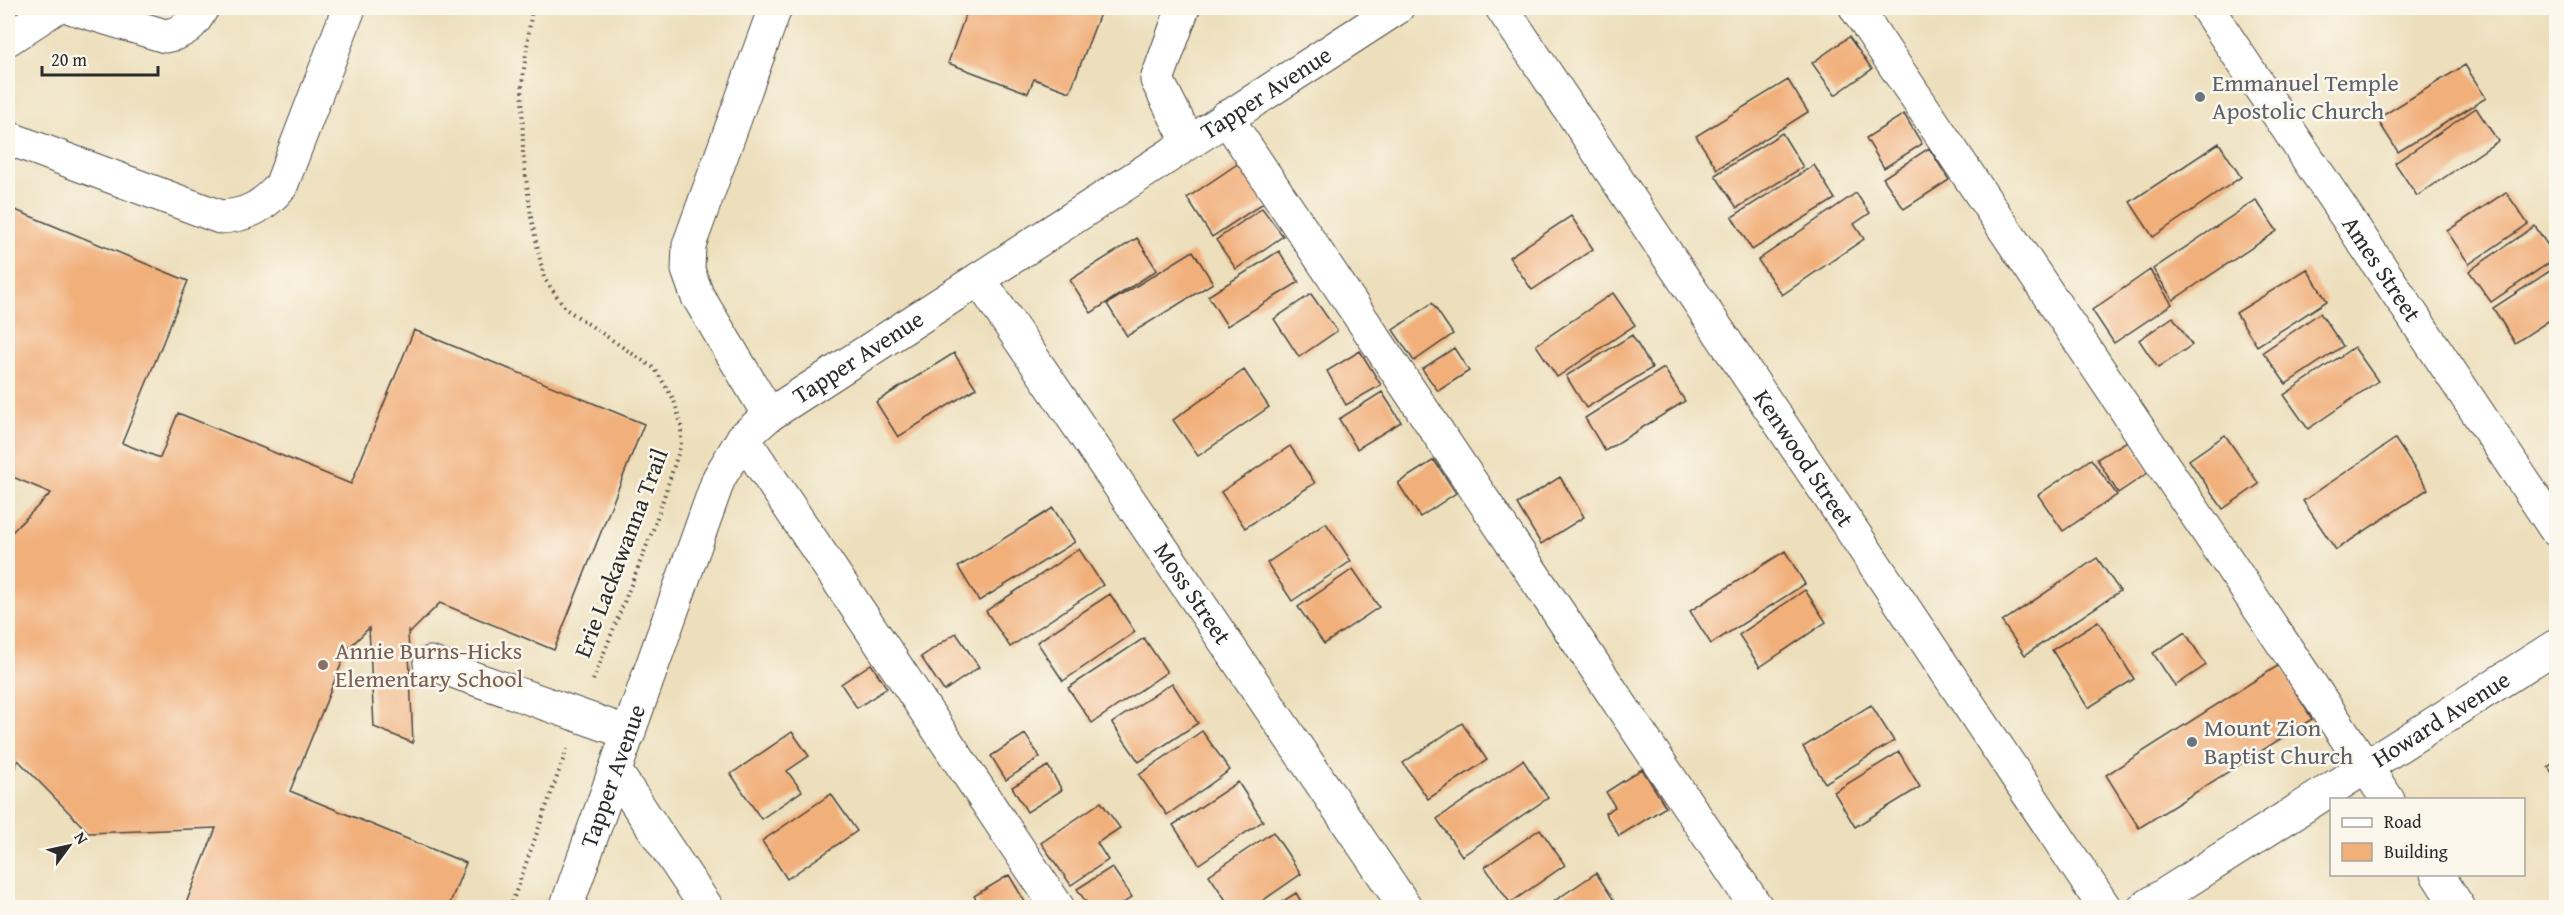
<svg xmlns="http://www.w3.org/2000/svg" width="2564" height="915" viewBox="0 0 2564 915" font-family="'Gentium Book Plus',serif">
  <rect width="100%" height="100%" fill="#fbf7ec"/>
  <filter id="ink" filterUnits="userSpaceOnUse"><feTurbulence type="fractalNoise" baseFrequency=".0167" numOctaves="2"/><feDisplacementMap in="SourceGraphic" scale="12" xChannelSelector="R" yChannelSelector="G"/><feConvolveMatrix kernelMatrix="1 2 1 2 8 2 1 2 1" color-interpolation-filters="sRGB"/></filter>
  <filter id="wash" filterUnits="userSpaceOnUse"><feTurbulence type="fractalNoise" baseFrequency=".008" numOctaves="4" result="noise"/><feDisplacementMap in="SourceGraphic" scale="24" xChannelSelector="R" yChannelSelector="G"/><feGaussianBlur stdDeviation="1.35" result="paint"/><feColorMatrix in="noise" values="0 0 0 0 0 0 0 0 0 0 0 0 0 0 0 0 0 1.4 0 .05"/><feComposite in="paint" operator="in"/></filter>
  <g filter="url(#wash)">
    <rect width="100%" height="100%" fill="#eddfbc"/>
    <g id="blocks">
      <path fill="#f1af7a" d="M 968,8 L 983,11 L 984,8 L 1102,8 L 1070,92 L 1034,79 L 1028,93 L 948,63 Z
        M 1849,37 L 1872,69 L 1835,95 L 1812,63 Z
        M 2465,65 L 2486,98 L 2398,152 L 2377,119 Z
        M 1788,80 L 1808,112 L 1717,169 L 1696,136 Z
        M 2476,108 L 2498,141 L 2417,196 L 2395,163 Z
        M 1904,114 L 1922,144 L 1884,168 L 1866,138 Z
        M 1782,133 L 1803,167 L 1737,208 L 1715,175 Z
        M 2219,143 L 2241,177 L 2153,237 L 2130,202 Z
        M 1929,148 L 1949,180 L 1904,209 L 1883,178 Z
        M 1239,163 L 1265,202 L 1212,237 L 1187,198 Z
        M 1814,165 L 1835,199 L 1752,250 L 1732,217 Z
        M 2506,192 L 2528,224 L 2469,264 L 2447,231 Z
        M 1856,193 L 1870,213 L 1854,224 L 1864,239 L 1782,295 L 1758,260 Z
        M 2256,200 L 2277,231 L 2173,300 L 2153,269 Z
        M 8,207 L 188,281 L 122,443 L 160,458 L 178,413 L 351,484 L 414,330 L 644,424 L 554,650 L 440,603 L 411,632 L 408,631 L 413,743 L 374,727 L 369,628 L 347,650 L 290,791 L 466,863 L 448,908 L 184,908 L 216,828 L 89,833 L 18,760 L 8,785 L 8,536 L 51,493 L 8,475 Z
        M 1262,208 L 1283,236 L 1236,269 L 1216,240 Z
        M 1571,216 L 1593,249 L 1532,290 L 1509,257 Z
        M 2535,226 L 2556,258 L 2491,302 L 2469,271 Z
        M 1137,238 L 1157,270 L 1091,313 L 1070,280 Z
        M 1193,251 L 1213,283 L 1127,336 L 1107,304 Z
        M 1279,251 L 1299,282 L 1227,326 L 1208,296 Z
        M 2556,267 L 2556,316 L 2515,343 L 2493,308 Z
        M 2307,269 L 2327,301 L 2257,346 L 2236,313 Z
        M 2150,270 L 2172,304 L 2114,343 L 2092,310 Z
        M 1613,293 L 1635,325 L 1557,377 L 1536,345 Z
        M 1311,294 L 1337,331 L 1299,357 L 1274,319 Z
        M 1432,303 L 1453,334 L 1414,361 L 1393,330 Z
        M 2320,313 L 2343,346 L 2286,384 L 2263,352 Z
        M 2173,317 L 2192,345 L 2158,368 L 2139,340 Z
        M 1632,335 L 1652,368 L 1586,408 L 1566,376 Z
        M 2354,347 L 2378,381 L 2308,429 L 2284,395 Z
        M 1454,348 L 1469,371 L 1438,391 L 1422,369 Z
        M 1360,351 L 1381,385 L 1346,405 L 1327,371 Z
        M 954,353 L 976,388 L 898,437 L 876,402 Z
        M 1664,368 L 1685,401 L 1605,451 L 1585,418 Z
        M 1244,370 L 1269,407 L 1198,456 L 1173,420 Z
        M 1382,392 L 1401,422 L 1357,449 L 1339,419 Z
        M 2225,435 L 2259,484 L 2223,509 L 2189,460 Z
        M 2395,439 L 2428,489 L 2336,550 L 2303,501 Z
        M 2129,440 L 2149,472 L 2118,493 L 2097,459 Z
        M 1290,446 L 1315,483 L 1245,528 L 1221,492 Z
        M 2091,459 L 2117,495 L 2063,531 L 2038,495 Z
        M 1434,460 L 1456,493 L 1420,517 L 1398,483 Z
        M 1560,477 L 1584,517 L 1541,544 L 1517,504 Z
        M 1053,508 L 1075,542 L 979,601 L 958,567 Z
        M 1326,523 L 1351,561 L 1292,601 L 1267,563 Z
        M 1079,549 L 1103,585 L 1010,647 L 986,611 Z
        M 1785,551 L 1805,584 L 1711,644 L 1690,611 Z
        M 2097,558 L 2120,591 L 2025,655 L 2002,622 Z
        M 1353,569 L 1379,607 L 1324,644 L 1298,607 Z
        M 1805,590 L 1826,622 L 1760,667 L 1739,635 Z
        M 1110,594 L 1135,632 L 1063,681 L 1037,642 Z
        M 2098,621 L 2134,679 L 2088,708 L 2052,650 Z
        M 2185,632 L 2206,665 L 2175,686 L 2153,653 Z
        M 956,633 L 979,667 L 944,691 L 921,657 Z
        M 1144,638 L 1167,672 L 1092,723 L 1068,688 Z
        M 871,664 L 887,688 L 857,708 L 841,684 Z
        M 2279,665 L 2312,719 L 2139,828 L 2106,775 Z
        M 1172,683 L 1198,723 L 1139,762 L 1112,723 Z
        M 1871,705 L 1894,741 L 1825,783 L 1803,747 Z
        M 1462,723 L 1487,760 L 1428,799 L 1403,763 Z
        M 1202,731 L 1230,770 L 1167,815 L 1139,775 Z
        M 792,732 L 809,756 L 787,771 L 802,791 L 761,819 L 731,774 Z
        M 1025,734 L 1040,757 L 1006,780 L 991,756 Z
        M 1899,752 L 1920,787 L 1855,827 L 1834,792 Z
        M 1523,760 L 1548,798 L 1462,856 L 1437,819 Z
        M 2556,761 L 2556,779 L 2548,767 Z
        M 1048,766 L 1062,790 L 1027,812 L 1012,787 Z
        M 1642,769 L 1666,807 L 1619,836 L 1605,813 L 1615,807 L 1606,792 Z
        M 1238,782 L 1263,821 L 1199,864 L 1173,825 Z
        M 831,794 L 857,831 L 787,879 L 762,841 Z
        M 1101,802 L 1120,828 L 1097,843 L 1108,860 L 1071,885 L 1041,843 Z
        M 1540,829 L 1565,865 L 1510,903 L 1485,867 Z
        M 1273,832 L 1301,874 L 1252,908 L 1231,908 L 1209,875 Z
        M 1112,867 L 1132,897 L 1116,908 L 1090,908 L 1077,889 Z
        M 1596,873 L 1619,908 L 1544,908 Z
        M 1009,875 L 1028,907 L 981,908 L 974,896 Z
        M 1296,893 L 1305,908 L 1272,908 Z"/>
    </g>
  </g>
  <g filter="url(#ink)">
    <use href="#blocks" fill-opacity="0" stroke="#484641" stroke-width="1.5"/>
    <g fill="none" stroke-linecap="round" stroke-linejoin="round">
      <g stroke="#484641" stroke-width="35">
        <g id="minor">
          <path d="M 73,8 L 165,36 C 184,33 193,25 202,8"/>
          <path d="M 1183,8 L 1157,80 L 1188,141"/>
          <path id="s1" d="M 1502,8 L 2105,908"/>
          <path d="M 1856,8 L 2388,800"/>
          <path id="s2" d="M 2207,8 L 2556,530"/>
          <path d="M 8,39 L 55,8"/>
          <path d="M 1226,117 L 1757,908"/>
          <path d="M 8,138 L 220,217 C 247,216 264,206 281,186 L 349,8"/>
          <path id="s3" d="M 979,279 L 1406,908"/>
          <path d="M 769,415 L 697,295 L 688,270 L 689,245 L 775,8"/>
          <path d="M 743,438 L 1058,908"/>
          <path d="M 430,663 L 629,733"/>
          <path d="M 615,771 L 707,908"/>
          <path d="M 2437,874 L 2459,908"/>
          <path id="s4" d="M 566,908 L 719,478 L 743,438 L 769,415 L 1397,8"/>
          <path id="s5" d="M 2144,908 L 2556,646"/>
        </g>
      </g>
      <path stroke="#484641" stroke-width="4" stroke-dasharray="1.5 4.5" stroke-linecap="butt" d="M 532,8 L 522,84 L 523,153 L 531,217 L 544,278 L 566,309 L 655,369 L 674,400 L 681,424 L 681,445 L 654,527 L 592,683
        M 510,908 L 567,749"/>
      <use href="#minor" stroke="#fff" stroke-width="33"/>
    </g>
  </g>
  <g fill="#6b7280" stroke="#fbf7ec" stroke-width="2">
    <circle cx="2200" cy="97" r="6"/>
    <circle cx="2192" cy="742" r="6"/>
  </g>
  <circle fill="#8d6e63" stroke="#fbf7ec" stroke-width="2" cx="323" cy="665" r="6"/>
  <g text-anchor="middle" stroke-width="5" stroke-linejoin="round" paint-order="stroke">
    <g font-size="24" fill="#5b616d" stroke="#fbf7ec" text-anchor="start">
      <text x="2212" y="91">Emmanuel Temple<tspan x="2212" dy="28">Apostolic Church</tspan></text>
      <text x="2204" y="736">Mount Zion<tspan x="2204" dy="28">Baptist Church</tspan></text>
    </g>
    <g font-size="24" fill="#2b2b2b" stroke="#fbf7ec">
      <text dy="8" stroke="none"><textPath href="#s4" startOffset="1130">Tapper Avenue</textPath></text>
      <text dy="8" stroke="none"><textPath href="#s2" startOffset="314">Ames Street</textPath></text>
      <text dy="8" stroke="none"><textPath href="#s4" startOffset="644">Tapper Avenue</textPath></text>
      <text dy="8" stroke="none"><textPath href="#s1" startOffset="542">Kenwood Street</textPath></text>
      <text transform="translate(621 553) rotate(-69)" y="8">Erie Lackawanna Trail</text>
      <text dy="8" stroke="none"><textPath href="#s3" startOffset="380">Moss Street</textPath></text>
      <text dy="8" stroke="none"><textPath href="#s5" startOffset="352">Howard Avenue</textPath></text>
      <text dy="8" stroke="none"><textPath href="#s4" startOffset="140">Tapper Avenue</textPath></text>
    </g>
    <g font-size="24" fill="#785e54" stroke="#fbf7ec" text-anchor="start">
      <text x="335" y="659">Annie Burns-Hicks<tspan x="335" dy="28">Elementary School</tspan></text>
    </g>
  </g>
  <rect width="2564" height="915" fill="none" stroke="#fbf7ec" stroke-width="30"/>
  <rect x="2330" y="798" width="195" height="78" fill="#fbf7ec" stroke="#a8a59f" stroke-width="1.5"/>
  <rect x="2342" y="818" width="30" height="9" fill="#ffffff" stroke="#a8a59f" stroke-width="1.5"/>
  <text x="2384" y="828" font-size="18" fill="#2b2b2b">Road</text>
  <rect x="2342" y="843" width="30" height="18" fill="#f1af7a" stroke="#a8a59f" stroke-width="1.5"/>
  <text x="2384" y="858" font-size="18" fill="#2b2b2b">Building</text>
  <g transform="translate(69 846) rotate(57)" stroke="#fbf7ec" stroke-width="4.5" paint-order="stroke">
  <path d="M0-4.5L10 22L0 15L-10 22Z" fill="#2b2b2b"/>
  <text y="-9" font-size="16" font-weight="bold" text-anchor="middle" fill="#2b2b2b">N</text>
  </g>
  <path d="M42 66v9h116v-9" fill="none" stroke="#2b2b2b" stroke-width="3"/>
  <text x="51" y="66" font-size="18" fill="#2b2b2b" stroke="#fbf7ec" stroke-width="4.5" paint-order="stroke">20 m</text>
</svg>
